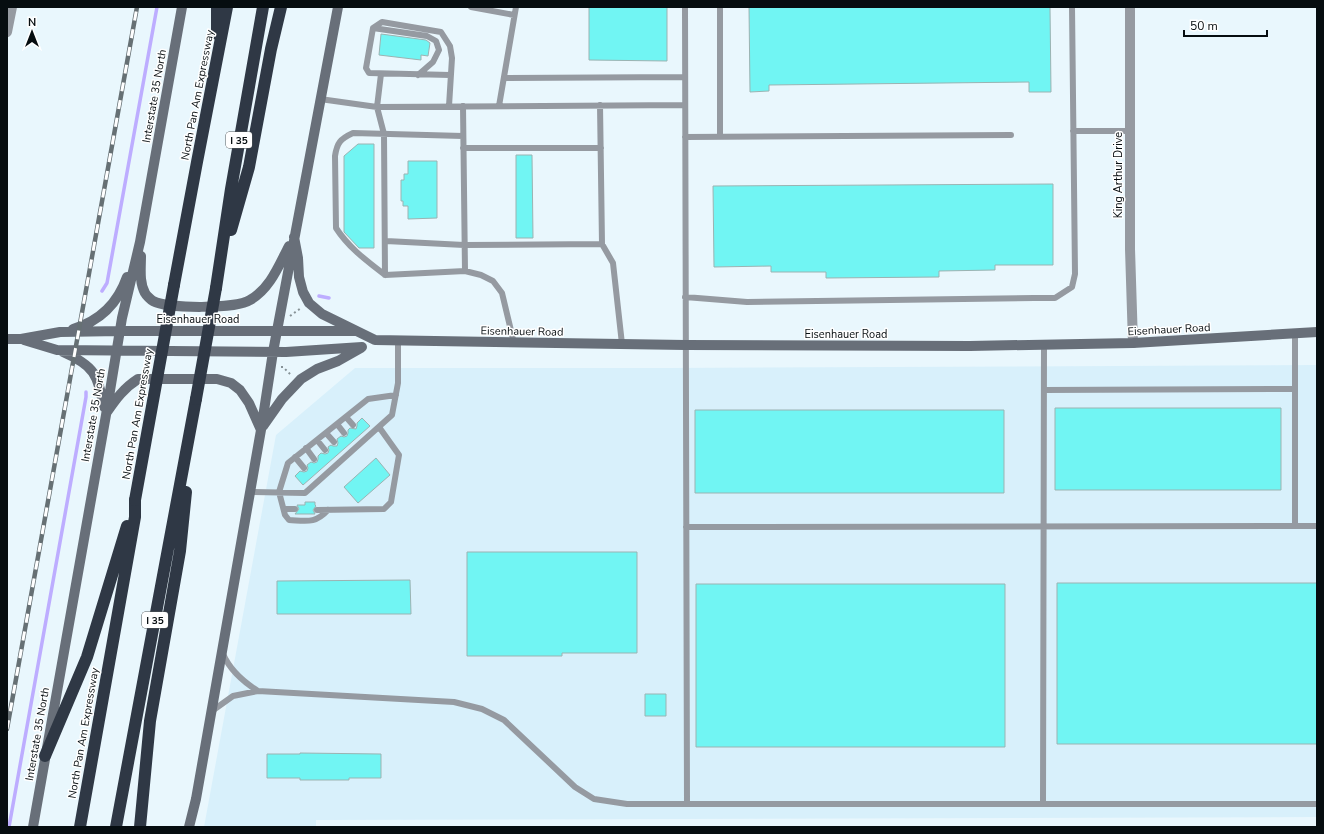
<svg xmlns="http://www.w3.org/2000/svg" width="1324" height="834" viewBox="0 0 1324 834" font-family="'Nunito Sans',sans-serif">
  <rect width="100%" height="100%" fill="#e9f7fd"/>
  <path fill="#d8f0fb" d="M 1317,365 L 1317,817 L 316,820 L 316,827 L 204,827 L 276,435 L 355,368 L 668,368 Z"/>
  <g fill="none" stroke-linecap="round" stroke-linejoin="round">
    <path stroke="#bdadff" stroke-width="3.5" d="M 102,291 L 107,283 L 157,7
      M 319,296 L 329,298
      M 9,827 L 86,397 L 86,392"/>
  </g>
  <path fill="#71f5f3" stroke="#9bb3b2" d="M 589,7 L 667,7 L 667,61 L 589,60 Z
    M 749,7 L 1050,7 L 1051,92 L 1029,92 L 1029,82 L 769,85 L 769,91 L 750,92 Z
    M 381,34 L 426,40 L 430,43 L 428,56 L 421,55 L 421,60 L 379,55 Z
    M 358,144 L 374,144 L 374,248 L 359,248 L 344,232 L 344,156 Z
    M 516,155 L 532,155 L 533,238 L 516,238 Z
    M 408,161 L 437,161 L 437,218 L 408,219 L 408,206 L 403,206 L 403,201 L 401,201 L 401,180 L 404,180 L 404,174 L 408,174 Z
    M 1053,184 L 1053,265 L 995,265 L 995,270 L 939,271 L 939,277 L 826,278 L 826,272 L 771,272 L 771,266 L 714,267 L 713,186 Z
    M 1055,408 L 1281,408 L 1281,490 L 1055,490 Z
    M 695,410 L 1004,410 L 1004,493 L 695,493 Z
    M 362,418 L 370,426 L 303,485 L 295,476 L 300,471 L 304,472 L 307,471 L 308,468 L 307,465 L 311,462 L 314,463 L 317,462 L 318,459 L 318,456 L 321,453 L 325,454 L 328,453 L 329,450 L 328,447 L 331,445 L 333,446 L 337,446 L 338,443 L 337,439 L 341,436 L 344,437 L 347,436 L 348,433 L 348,430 L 350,428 L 356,429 L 357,426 L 357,423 Z
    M 376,458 L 390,475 L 358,503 L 344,487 Z
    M 305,502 L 315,502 L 315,505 L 316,506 L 313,510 L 315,514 L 295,514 L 299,509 L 297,505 L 305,505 Z
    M 467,552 L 637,552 L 637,653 L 562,653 L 562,656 L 467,656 Z
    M 410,580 L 411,614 L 277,614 L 277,581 Z
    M 1057,583 L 1317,583 L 1317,744 L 1057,744 Z
    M 696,584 L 1005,584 L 1005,747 L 696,747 Z
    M 645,694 L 666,694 L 666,716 L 645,716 Z
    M 300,753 L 381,754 L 381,778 L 349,778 L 349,780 L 300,780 L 300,778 L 267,778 L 267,754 L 300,754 Z"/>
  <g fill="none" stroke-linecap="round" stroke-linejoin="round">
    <path stroke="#879297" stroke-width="2" stroke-dasharray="2 3" stroke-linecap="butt" d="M 290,316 L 301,308
      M 281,367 L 283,367 L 291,375"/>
    <path stroke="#959aa1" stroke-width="6" d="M 471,7 L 514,15
      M 685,7 L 687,804
      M 720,7 L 720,136
      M 373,28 L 427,36 L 436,41 L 439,50 L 433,62 L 418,75
      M 381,74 L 377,107 L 384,134 L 385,275 L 465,271 L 481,275 L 493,281 L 502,293 L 514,343
      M 504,78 L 685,77
      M 320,99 L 377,107 L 685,105
      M 600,105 L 602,244 L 613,263 L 622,344
      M 449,106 L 452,58 L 450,46 L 441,32 L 382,22 L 373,28 L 366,68 L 369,73 L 450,75
      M 463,106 L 465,271
      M 499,106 L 516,7
      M 1073,131 L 1130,131
      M 685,137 L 1011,135
      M 463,148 L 601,148
      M 386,241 L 464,245 L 602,244
      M 385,275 C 367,261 349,248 336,228 L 335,156 C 337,143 340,139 353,133 L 463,136
      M 685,297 L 747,302 L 1034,298 L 1055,298 L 1072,287 L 1075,274 L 1072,7
      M 1044,390 L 1295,389
      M 346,417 L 353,425
      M 337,424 L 344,433
      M 326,433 L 334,442
      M 317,440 L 325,450
      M 306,448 L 314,459
      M 295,457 L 304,468
      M 250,492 L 305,493 L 392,415 L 398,383 L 398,340
      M 284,509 L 295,509
      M 317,510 L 384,509 L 391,502 L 399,455 L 379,427
      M 328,510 C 315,524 307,521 289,520 L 285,515 L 279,492 L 288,463 L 368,399 L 396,395
      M 1295,526 L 1295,333
      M 686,527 L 1317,526
      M 223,654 C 230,670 242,681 258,691
      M 212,711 L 233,696 L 258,691 L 454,702 L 482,709 L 504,720 L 575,787 L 594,799 L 627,804 L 1317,804
      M 1043,804 L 1044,345"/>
    <path stroke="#959aa1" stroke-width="10" d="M 1130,7 L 1130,249 L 1133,343
      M 7,32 L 12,7"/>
    <path stroke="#686f79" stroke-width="10" d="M 294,237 L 298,258 L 299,277 L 303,292 L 309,303 L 322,314 L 375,340 L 685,345 L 970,346 L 1133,343 L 1317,332
      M 141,256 C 141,268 139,282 145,293 C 146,295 151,300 153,301 C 168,309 236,309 250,300 C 270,289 279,265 289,246
      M 73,329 C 100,321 118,303 127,277
      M 7,339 L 21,339 L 60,332 L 120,331 L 355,331
      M 24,340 L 57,350 L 286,352 L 362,347
      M 63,352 C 95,366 97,374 104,407
      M 107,412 C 116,399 124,388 138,379 L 217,379 L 231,383 L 240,390 L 249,403 L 261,430
      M 263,426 L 282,399 L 301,379 L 317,369 L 338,361 L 361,348
      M 33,827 L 106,415 L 122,318 L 140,242 L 182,7
      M 189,827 L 196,799 L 261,430 L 273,352 L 338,7"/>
    <path stroke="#2f3845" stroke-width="12" d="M 217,7 L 217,34
      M 231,230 L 249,167 L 271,49 L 281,7
      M 174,285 L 197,162 L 227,7
      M 216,288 L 231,189 L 263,7
      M 45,756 L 87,657 L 127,526
      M 80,827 L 135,517 L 135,500
      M 116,827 L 196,399
      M 140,827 L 150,721 L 180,551 L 186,492"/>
    <g stroke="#667074" stroke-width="4.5">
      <path id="rail" d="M 7,729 L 137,7"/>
    </g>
    <use href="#rail" stroke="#fff" stroke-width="3" stroke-dasharray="9" stroke-linecap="butt"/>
    <path stroke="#2f3845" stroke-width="12" d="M 196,399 L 216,288
      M 135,500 L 174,285"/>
  </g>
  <g text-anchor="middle" stroke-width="3" stroke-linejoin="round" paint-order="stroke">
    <g fill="#fff" stroke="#515658" stroke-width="1">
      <rect x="226" y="132" width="26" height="16" rx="3"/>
      <rect x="142" y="612" width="26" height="16" rx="3"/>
    </g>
    <g font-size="10" font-weight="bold" fill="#060d10">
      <text x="239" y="144">I 35</text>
      <text x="155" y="624">I 35</text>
    </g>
    <g font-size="11" fill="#060d10" stroke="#fff">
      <text transform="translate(197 95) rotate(-79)" y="4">North Pan Am Expressway</text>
      <text transform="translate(154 96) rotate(-80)" y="4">Interstate 35 North</text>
      <text transform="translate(1118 175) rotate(-90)" y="4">King Arthur Drive</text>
      <text x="198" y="323">Eisenhauer Road</text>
      <text transform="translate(1169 329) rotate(-3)" y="4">Eisenhauer Road</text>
      <text transform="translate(522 331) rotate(1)" y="4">Eisenhauer Road</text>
      <text x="846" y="338">Eisenhauer Road</text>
      <text transform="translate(137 414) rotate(-80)" y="4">North Pan Am Expressway</text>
      <text transform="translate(93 415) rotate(-80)" y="4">Interstate 35 North</text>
      <text transform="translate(83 733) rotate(-80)" y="4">North Pan Am Expressway</text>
      <text transform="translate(37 734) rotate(-80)" y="4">Interstate 35 North</text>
    </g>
  </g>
  <rect width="1324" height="834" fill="none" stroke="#060d10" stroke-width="16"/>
  <g transform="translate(32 32)" stroke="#ffffff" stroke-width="3" paint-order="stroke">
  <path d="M0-3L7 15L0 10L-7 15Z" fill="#060d10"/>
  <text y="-6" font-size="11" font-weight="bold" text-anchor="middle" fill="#060d10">N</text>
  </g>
  <path d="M1184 30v6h83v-6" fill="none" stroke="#060d10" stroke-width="2"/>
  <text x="1190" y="30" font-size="12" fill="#060d10" stroke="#ffffff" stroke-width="3" paint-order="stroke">50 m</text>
</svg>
